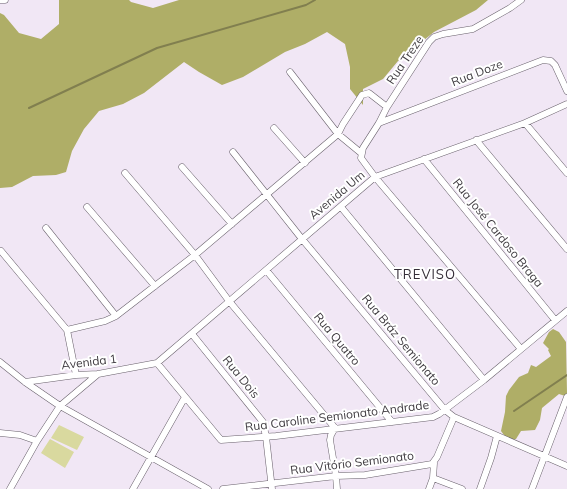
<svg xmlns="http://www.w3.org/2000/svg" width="567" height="489" viewBox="0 0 567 489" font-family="Mulish,sans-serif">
  <rect width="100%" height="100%" fill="#f1e7f5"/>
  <path fill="#d9d99f" d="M 59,425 L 84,437 L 77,450 L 51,438 Z
    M 50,439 L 74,452 L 65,468 L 41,453 Z"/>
  <path fill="#afae67" d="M 59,0 L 129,0 L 131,2 L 153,8 L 179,0 L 488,0 L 476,10 L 434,32 L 398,61 L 383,79 L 363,89 L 363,105 L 350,89 L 350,67 L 345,44 L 327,32 L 305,44 L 285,52 L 243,77 L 222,85 L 199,72 L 184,62 L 144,93 L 123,104 L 99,111 L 84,129 L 72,151 L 66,172 L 56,175 L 33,176 L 12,187 L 0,188 L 0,13 L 4,15 L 19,33 L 41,39 L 59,24 Z
    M 553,329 L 559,332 L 566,342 L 567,393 L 565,396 L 559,394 L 542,408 L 540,420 L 535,430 L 521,431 L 516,439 C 508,440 505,437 501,431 L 505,412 L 506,396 L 509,390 L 519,377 L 528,373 L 531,365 L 536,367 L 551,356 L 548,350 L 549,349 L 543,343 L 549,332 Z"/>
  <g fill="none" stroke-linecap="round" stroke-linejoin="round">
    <path stroke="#817f4f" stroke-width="2" d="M 29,108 L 157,48 L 306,5 L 315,0
      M 514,411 L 567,375"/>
    <g stroke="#69616c" stroke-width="7">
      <path id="street" d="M 0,0 L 5,0
        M 521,0 L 510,8 L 473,29 L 443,34 L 434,37 L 429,42 L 387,107 L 379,123 L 363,148 L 361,158 L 375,177 L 521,349
        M 290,72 L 338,134 L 361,153
        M 379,123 L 543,60 L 551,61 L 555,65 L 567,91
        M 525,123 L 567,173
        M 274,128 L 305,163
        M 476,140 L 567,249
        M 233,152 L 302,239 L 445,410 L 454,417 L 567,466
        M 424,159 L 555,320
        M 182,167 L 232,224
        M 125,173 L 195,255 L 229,301 L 335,428 L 331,435 L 330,440 L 336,476 L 337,489
        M 87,207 L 155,286
        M 341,207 L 484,380
        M 46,228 L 116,316
        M 1,251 L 67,330 L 76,375
        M 266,270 L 392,422
        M 67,330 L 105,321 L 116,316 L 195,255 L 338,134 L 343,124 L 362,95 L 369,93 L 387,107
        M 192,334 L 263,422 L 266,437 L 272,489
        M 0,362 L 25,382 L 60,406 L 208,489
        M 157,363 L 221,440 L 276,436 L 433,417 L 439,414 L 484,380 L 567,311
        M 25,382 L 76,375 L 98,374 L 157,363 L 375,177 L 525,123 L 567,104
        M 0,433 L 20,435 L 37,441
        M 433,478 L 462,489
        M 10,489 L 37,441 L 60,406 L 98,374
        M 133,489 L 185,397
        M 223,489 L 336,476 L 365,475 L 432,464 L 437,457 L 454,417
        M 429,489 L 433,478 L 434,463
        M 480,489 L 491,458 L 497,436
        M 532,489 L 567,397"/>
    </g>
    <use href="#street" stroke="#fff" stroke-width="6"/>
  </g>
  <g text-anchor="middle" stroke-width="4" stroke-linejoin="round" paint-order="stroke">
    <g font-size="12" fill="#3f3b40" stroke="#fff">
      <text transform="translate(405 60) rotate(-56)" y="4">Rua Treze</text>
      <text transform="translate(477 73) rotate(-21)" y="4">Rua Doze</text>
      <text transform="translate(337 195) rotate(-40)" y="4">Avenida Um</text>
      <text transform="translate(498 233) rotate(51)" y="4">Rua José Cardoso Braga</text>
      <text transform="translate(337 339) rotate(50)" y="4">Rua Quatro</text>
      <text transform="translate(401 340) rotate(50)" y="4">Rua Bráz Semionato</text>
      <text transform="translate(89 362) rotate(-7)" y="4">Avenida 1</text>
      <text transform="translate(241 377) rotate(51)" y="4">Rua Dois</text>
      <text transform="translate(337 416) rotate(-7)" y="4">Rua Caroline Semionato Andrade</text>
      <text transform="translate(352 463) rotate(-7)" y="4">Rua Vitório Semionato</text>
    </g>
    <g font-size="13" letter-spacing="1" fill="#352e38" stroke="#fff">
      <text x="425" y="279">TREVISO</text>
    </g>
  </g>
</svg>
